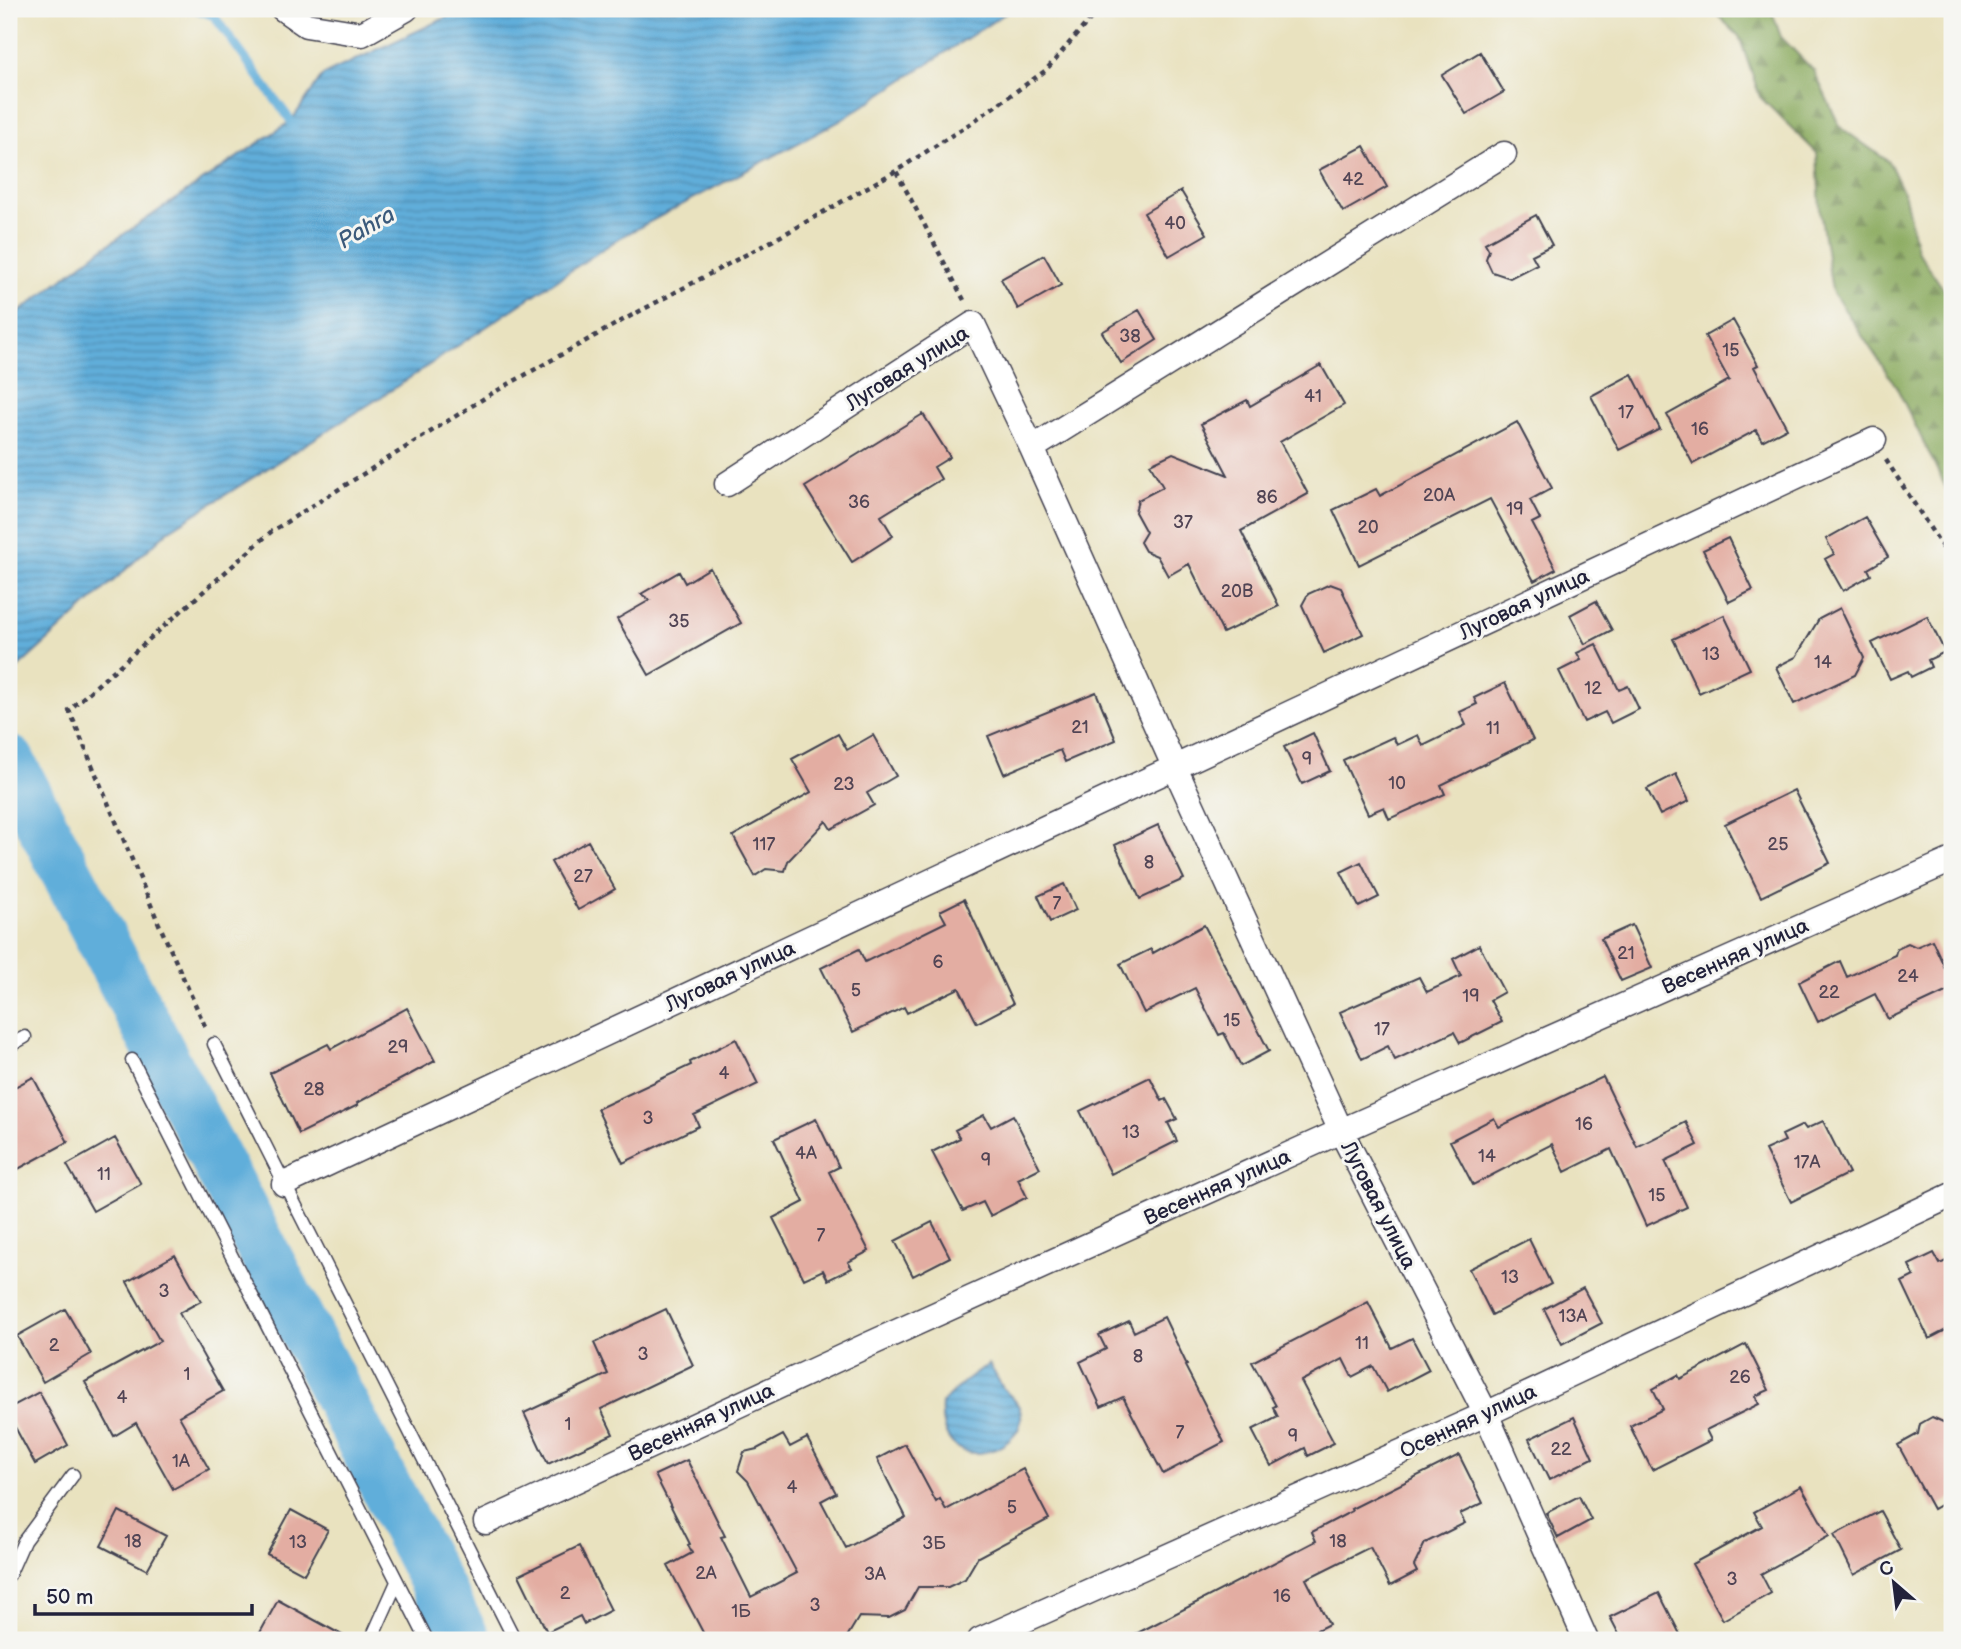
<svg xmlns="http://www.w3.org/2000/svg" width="1961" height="1649" viewBox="0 0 1961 1649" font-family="'Balsamiq Sans',sans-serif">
  <defs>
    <pattern id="forest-firs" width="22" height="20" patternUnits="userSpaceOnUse" patternTransform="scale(1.75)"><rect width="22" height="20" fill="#88a95c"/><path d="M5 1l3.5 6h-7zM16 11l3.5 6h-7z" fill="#6f894d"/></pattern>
    <pattern id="water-rules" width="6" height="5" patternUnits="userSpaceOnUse" patternTransform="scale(1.75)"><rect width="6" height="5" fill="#61aeda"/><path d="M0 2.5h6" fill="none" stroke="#508db2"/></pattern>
  </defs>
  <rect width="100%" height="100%" fill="#f6f6f2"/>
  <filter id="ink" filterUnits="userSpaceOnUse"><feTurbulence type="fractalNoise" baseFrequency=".0143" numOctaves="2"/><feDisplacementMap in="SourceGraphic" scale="14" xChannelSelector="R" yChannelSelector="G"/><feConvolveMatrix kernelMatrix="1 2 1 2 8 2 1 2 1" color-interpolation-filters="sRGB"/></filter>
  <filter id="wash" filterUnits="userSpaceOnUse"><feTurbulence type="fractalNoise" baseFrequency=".00686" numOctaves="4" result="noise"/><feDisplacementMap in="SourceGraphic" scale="28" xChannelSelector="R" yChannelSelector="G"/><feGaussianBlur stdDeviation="1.57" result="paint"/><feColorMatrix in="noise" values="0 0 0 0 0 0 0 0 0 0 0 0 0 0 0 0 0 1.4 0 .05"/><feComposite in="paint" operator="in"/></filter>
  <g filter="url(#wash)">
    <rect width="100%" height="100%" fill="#e9e2bf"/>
    <path fill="url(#forest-firs)" stroke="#55664c" stroke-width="2" d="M 1711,9 L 1771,9 L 1781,37 L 1814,71 L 1840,127 L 1889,162 L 1905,196 L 1917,250 L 1952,302 L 1952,500 L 1896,386 L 1832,291 L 1820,210 L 1817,153 L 1760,97 L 1739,36 Z"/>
    <path fill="url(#water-rules)" stroke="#42688a" stroke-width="2" d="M 464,9 L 1012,9 L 840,121 L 621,237 L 384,395 L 168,531 L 9,676 L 9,320 L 96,253 L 291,121 L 323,75 Z
      M 989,1364 C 994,1372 998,1380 1003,1388 C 1009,1396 1020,1402 1021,1414 C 1025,1454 936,1481 942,1403 L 964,1382 Z"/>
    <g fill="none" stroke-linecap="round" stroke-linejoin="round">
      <path stroke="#61aeda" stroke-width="9" d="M 196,9 L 214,16 L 291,121 L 294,130"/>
      <path stroke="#61aeda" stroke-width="52" d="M 9,761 L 465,1640"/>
    </g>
    <g id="blocks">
      <path fill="#e3ada2" d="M 1480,52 L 1504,92 L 1466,114 L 1442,75 Z
        M 1364,146 L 1387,187 L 1343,212 L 1319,170 Z
        M 1181,191 L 1207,234 L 1169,256 L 1144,213 Z
        M 1536,215 L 1552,245 L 1532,255 L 1537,264 L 1510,278 L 1492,272 L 1486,259 L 1489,250 L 1485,243 Z
        M 1044,255 L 1061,285 L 1018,309 L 1001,279 Z
        M 1139,310 L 1157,340 L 1121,363 L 1102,332 Z
        M 1733,320 L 1758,365 L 1754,367 L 1787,428 L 1762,441 L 1756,430 L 1693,464 L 1667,415 L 1729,380 L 1705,336 Z
        M 1321,365 L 1344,405 L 1280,442 L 1308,494 L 1241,531 L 1279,606 L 1223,633 L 1189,564 L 1168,576 L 1157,556 L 1145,551 L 1140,542 L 1146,532 L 1135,512 L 1138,500 L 1163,487 L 1150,464 L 1173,453 L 1228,475 L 1201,424 L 1247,400 L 1250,406 Z
        M 1632,374 L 1660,429 L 1619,450 L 1591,396 Z
        M 923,414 L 950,457 L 934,467 L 941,479 L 881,516 L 893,536 L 852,562 L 805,487 Z
        M 1517,422 L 1552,488 L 1530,500 L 1540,519 L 1532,523 L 1556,569 L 1534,581 L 1490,499 L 1359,565 L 1333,510 L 1376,489 L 1380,496 Z
        M 1865,517 L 1888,557 L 1868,569 L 1871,575 L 1843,591 L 1825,559 L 1834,554 L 1826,539 Z
        M 1728,538 L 1753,590 L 1729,602 L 1703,550 Z
        M 710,568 L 741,623 L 649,675 L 617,619 L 650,600 L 641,594 L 679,572 L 685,583 Z
        M 1330,584 L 1341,588 L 1363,634 L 1324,653 L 1302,605 L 1308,594 Z
        M 1596,601 L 1612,630 L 1585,644 L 1570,615 Z
        M 1840,608 L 1864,658 L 1855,675 L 1794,704 L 1776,667 L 1796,657 L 1819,619 Z
        M 1724,615 L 1750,669 L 1699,693 L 1673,639 Z
        M 1927,616 L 1945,652 L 1928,660 L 1931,667 L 1911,677 L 1908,671 L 1890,679 L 1872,643 Z
        M 1596,644 L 1619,690 L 1628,686 L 1639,709 L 1611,723 L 1605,712 L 1584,722 L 1559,671 L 1581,660 L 1577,653 Z
        M 1505,683 L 1533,740 L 1441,785 L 1445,794 L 1389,819 L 1384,807 L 1368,814 L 1343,760 L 1393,737 L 1397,745 L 1418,735 L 1423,746 L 1466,725 L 1460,712 L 1477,704 L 1474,698 Z
        M 1096,692 L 1116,740 L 1065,762 L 1060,750 L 1004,774 L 988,736 Z
        M 1313,733 L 1330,771 L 1302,784 L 1284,747 Z
        M 838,734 L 847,750 L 873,735 L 896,776 L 867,793 L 874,805 L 831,829 L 826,821 L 788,861 L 785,871 L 766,869 L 755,876 L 733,836 L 811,792 L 792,759 Z
        M 1676,774 L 1689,801 L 1660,815 L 1647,789 Z
        M 1794,790 L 1830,863 L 1761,897 L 1725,824 Z
        M 1158,825 L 1184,879 L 1140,899 L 1115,845 Z
        M 588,841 L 615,889 L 578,910 L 551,862 Z
        M 1361,862 L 1379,897 L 1359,907 L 1341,872 Z
        M 1064,884 L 1076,910 L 1050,922 L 1038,896 Z
        M 964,899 L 1013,1004 L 977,1023 L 959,988 L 907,1013 L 904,1007 L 853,1032 L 821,968 L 859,949 L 865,962 L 946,922 L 940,911 Z
        M 1204,925 L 1269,1051 L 1241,1066 L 1224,1033 L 1219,1035 L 1195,988 L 1144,1013 L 1120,964 L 1151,949 L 1153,953 Z
        M 1632,925 L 1652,968 L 1621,981 L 1601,939 Z
        M 1932,940 L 1952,983 L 1952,989 L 1888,1019 L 1875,994 L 1818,1022 L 1799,982 L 1840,961 L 1847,977 L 1895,955 L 1897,948 L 1908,943 L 1916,947 Z
        M 1479,945 L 1504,992 L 1490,1000 L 1502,1022 L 1460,1043 L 1454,1032 L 1395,1060 L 1388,1046 L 1362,1059 L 1340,1012 L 1419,977 L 1427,992 L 1461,976 L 1453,959 Z
        M 407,1008 L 435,1061 L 357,1103 L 358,1105 L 299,1134 L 270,1073 L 328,1044 L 331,1049 Z
        M 736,1039 L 758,1084 L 694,1115 L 699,1126 L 623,1163 L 597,1109 L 691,1065 L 690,1062 Z
        M 33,1077 L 68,1142 L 9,1174 L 9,1090 Z
        M 1150,1077 L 1162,1101 L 1166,1099 L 1177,1119 L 1168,1123 L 1177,1141 L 1111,1174 L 1080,1111 Z
        M 1603,1077 L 1637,1147 L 1686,1122 L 1698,1145 L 1665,1161 L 1687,1207 L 1646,1226 L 1611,1149 L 1565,1172 L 1552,1144 L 1473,1185 L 1450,1141 L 1494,1118 L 1499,1127 Z
        M 984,1115 L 991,1127 L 1013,1115 L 1040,1168 L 1018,1179 L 1027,1197 L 990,1216 L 983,1202 L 963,1211 L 932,1152 L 960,1138 L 955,1130 Z
        M 816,1119 L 839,1167 L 829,1172 L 869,1251 L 848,1262 L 852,1268 L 828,1280 L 823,1270 L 804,1279 L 773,1218 L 804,1202 L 774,1139 Z
        M 1823,1121 L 1849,1173 L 1791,1202 L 1765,1150 L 1785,1141 L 1782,1135 L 1803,1125 L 1806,1129 Z
        M 115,1138 L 141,1184 L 93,1211 L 67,1165 Z
        M 932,1222 L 950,1257 L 913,1276 L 895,1241 Z
        M 1529,1239 L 1551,1284 L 1492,1315 L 1469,1269 Z
        M 1934,1253 L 1940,1264 L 1952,1258 L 1952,1327 L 1929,1339 L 1902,1282 L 1914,1276 L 1909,1265 Z
        M 175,1255 L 201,1301 L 179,1313 L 223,1391 L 179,1416 L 209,1469 L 173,1489 L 136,1423 L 114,1436 L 85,1382 L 160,1341 L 127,1282 Z
        M 1583,1288 L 1602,1323 L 1562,1344 L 1544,1309 Z
        M 1368,1302 L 1392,1348 L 1412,1338 L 1429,1370 L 1387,1392 L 1373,1366 L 1352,1377 L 1343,1359 L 1301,1381 L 1334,1443 L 1308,1456 L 1305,1448 L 1271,1466 L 1252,1430 L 1278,1417 L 1273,1407 L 1276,1406 L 1252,1362 Z
        M 65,1309 L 91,1354 L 43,1382 L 17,1336 Z
        M 666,1309 L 693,1365 L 601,1409 L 613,1434 L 548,1464 L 524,1413 L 608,1374 L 594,1343 Z
        M 1164,1317 L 1187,1365 L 1185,1366 L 1224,1442 L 1163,1474 L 1123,1397 L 1101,1407 L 1080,1362 L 1106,1349 L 1099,1335 L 1129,1321 L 1134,1332 Z
        M 1746,1344 L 1769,1390 L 1755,1396 L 1759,1404 L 1706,1430 L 1711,1440 L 1652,1470 L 1630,1426 L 1663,1409 L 1653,1389 L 1678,1375 L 1680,1379 Z
        M 39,1392 L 68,1445 L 35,1464 L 9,1416 L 9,1408 Z
        M 1574,1417 L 1593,1458 L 1549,1480 L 1529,1439 Z
        M 1932,1417 L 1952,1426 L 1952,1498 L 1933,1509 L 1898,1445 L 1918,1434 L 1920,1424 Z
        M 783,1435 L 790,1447 L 807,1438 L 836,1493 L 821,1501 L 846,1548 L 906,1517 L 877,1459 L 905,1444 L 936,1502 L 940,1499 L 946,1510 L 1023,1469 L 1049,1519 L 978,1557 L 965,1579 L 948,1587 L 918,1587 L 905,1610 L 889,1618 L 859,1617 L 845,1640 L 707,1640 L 668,1566 L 692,1553 L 688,1545 L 690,1544 L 655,1475 L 687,1460 L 725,1536 L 721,1537 L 751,1597 L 797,1573 L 748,1481 L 738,1471 L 744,1452 L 757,1449 Z
        M 1459,1455 L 1483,1503 L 1460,1514 L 1465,1523 L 1425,1543 L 1414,1566 L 1417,1572 L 1390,1586 L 1370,1547 L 1306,1579 L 1329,1624 L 1297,1640 L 1124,1640 L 1316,1541 L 1312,1532 L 1352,1511 L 1351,1509 Z
        M 1801,1486 L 1829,1536 L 1761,1574 L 1771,1593 L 1723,1620 L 1692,1564 L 1762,1526 L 1754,1512 Z
        M 1579,1496 L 1591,1520 L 1558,1538 L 1546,1513 Z
        M 291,1510 L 328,1530 L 304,1574 L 267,1554 Z
        M 119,1511 L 166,1536 L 147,1570 L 101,1546 Z
        M 1880,1511 L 1901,1550 L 1854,1575 L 1834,1535 Z
        M 579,1546 L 611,1610 L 584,1624 L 580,1616 L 547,1632 L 519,1575 Z
        M 1659,1593 L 1683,1640 L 1622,1640 L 1610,1617 Z
        M 278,1600 L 351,1640 L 256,1640 Z"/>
    </g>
  </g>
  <g filter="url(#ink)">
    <use href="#blocks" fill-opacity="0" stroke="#403f4f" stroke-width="2"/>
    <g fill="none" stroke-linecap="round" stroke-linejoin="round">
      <g stroke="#403f4f" stroke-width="15">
        <path id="service" d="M 214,1044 L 515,1640
          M 9,1046 L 25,1037
          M 132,1060 L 427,1640
          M 9,1575 L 24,1541 L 73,1475
          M 371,1640 L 397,1582"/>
      </g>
      <g stroke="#403f4f" stroke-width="27">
        <path id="minor" d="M 283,9 L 306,25 L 362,34 L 406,9
          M 1032,448 L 1504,154
          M 727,484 L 973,324 L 1032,448 L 1175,768 L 1341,1131 L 1486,1414 L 1586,1640
          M 284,1184 L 1874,440
          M 486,1522 L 870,1344 L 1341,1131 L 1952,860
          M 980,1640 L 1486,1414 L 1952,1195"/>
      </g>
      <path stroke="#403f4f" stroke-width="4.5" stroke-dasharray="5 5" stroke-linecap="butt" d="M 964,300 L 896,171 L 971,123 L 1045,71 L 1099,9
        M 1886,460 L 1952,562
        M 205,1026 L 159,924 L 69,710 L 272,531 L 491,394 L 625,319 L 781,236 L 896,171"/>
      <use href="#service" stroke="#fff" stroke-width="12"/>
      <use href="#minor" stroke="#fff" stroke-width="24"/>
    </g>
  </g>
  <g text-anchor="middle" stroke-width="6" stroke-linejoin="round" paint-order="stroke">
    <g font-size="18" fill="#524555">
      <text x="1353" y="185">42</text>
      <text x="1175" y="229">40</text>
      <text x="1130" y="342">38</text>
      <text x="1731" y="356">15</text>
      <text x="1313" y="402">41</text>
      <text x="1626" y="418">17</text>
      <text x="1700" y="435">16</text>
      <text x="1439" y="501">20А</text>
      <text x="1267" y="503">86</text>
      <text x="859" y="508">36</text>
      <text x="1515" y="515">19</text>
      <text x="1183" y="528">37</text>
      <text x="1368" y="533">20</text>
      <text x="1237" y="597">20В</text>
      <text x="679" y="627">35</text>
      <text x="1711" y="660">13</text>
      <text x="1823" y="668">14</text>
      <text x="1593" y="694">12</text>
      <text x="1080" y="733">21</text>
      <text x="1493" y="734">11</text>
      <text x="1307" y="765">9</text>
      <text x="1397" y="789">10</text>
      <text x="844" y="790">23</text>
      <text x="764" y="850">117</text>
      <text x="1778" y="850">25</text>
      <text x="1149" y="868">8</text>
      <text x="583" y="882">27</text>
      <text x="1057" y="909">7</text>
      <text x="1626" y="959">21</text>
      <text x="938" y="968">6</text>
      <text x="1908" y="982">24</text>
      <text x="856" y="996">5</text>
      <text x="1829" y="998">22</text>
      <text x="1471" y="1002">19</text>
      <text x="1232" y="1026">15</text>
      <text x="1382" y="1035">17</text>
      <text x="398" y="1053">29</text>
      <text x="724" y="1079">4</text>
      <text x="314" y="1095">28</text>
      <text x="648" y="1124">3</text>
      <text x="1584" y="1130">16</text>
      <text x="1131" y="1138">13</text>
      <text x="806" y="1159">4А</text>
      <text x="1487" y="1162">14</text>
      <text x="986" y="1166">9</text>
      <text x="1807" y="1168">17А</text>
      <text x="104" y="1180">11</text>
      <text x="1657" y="1201">15</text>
      <text x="821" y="1241">7</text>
      <text x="1510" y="1283">13</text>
      <text x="164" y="1297">3</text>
      <text x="1573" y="1322">13А</text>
      <text x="1362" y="1349">11</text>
      <text x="54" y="1351">2</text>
      <text x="643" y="1360">3</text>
      <text x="1138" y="1362">8</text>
      <text x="187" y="1380">1</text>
      <text x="1740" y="1383">26</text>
      <text x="122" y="1403">4</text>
      <text x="568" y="1430">1</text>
      <text x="1180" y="1438">7</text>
      <text x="1293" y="1442">9</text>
      <text x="1561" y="1455">22</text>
      <text x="181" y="1467">1А</text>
      <text x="792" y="1493">4</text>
      <text x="1012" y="1513">5</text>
      <text x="133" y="1547">18</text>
      <text x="1338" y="1547">18</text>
      <text x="298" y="1548">13</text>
      <text x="934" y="1549">3Б</text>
      <text x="706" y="1579">2А</text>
      <text x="875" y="1580">3А</text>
      <text x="1732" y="1585">3</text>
      <text x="565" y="1599">2</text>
      <text x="1282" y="1602">16</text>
      <text x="815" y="1611">3</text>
      <text x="741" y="1617">1Б</text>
    </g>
    <g font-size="21" fill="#22223b" stroke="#f6f6f2">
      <text transform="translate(907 368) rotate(-32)" y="7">Луговая улица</text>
      <text transform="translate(1524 604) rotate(-25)" y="7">Луговая улица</text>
      <text transform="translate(1735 956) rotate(-24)" y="7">Весенняя улица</text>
      <text transform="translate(730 976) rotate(-25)" y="7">Луговая улица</text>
      <text transform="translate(1217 1187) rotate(-24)" y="7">Весенняя улица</text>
      <text transform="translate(1379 1205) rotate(63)" y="7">Луговая улица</text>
      <text transform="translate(1468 1421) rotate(-25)" y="7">Осенняя улица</text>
      <text transform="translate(701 1422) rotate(-25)" y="7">Весенняя улица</text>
    </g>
    <g font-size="23" font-style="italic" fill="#3b5a7b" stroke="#f6f6f2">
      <text transform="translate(366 227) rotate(-30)" y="8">Pahra</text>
    </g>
  </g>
  <rect width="1961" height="1649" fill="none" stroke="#f6f6f2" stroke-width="35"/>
  <g transform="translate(1894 1583) rotate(332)" stroke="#f6f6f2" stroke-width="5" paint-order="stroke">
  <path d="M0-5L12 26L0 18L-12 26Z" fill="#22223b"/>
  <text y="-10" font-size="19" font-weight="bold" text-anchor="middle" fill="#22223b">С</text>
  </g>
  <path d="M35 1604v10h217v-10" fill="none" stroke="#22223b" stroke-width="3.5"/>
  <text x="46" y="1604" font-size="21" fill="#22223b" stroke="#f6f6f2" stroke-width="5" paint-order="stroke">50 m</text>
</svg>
